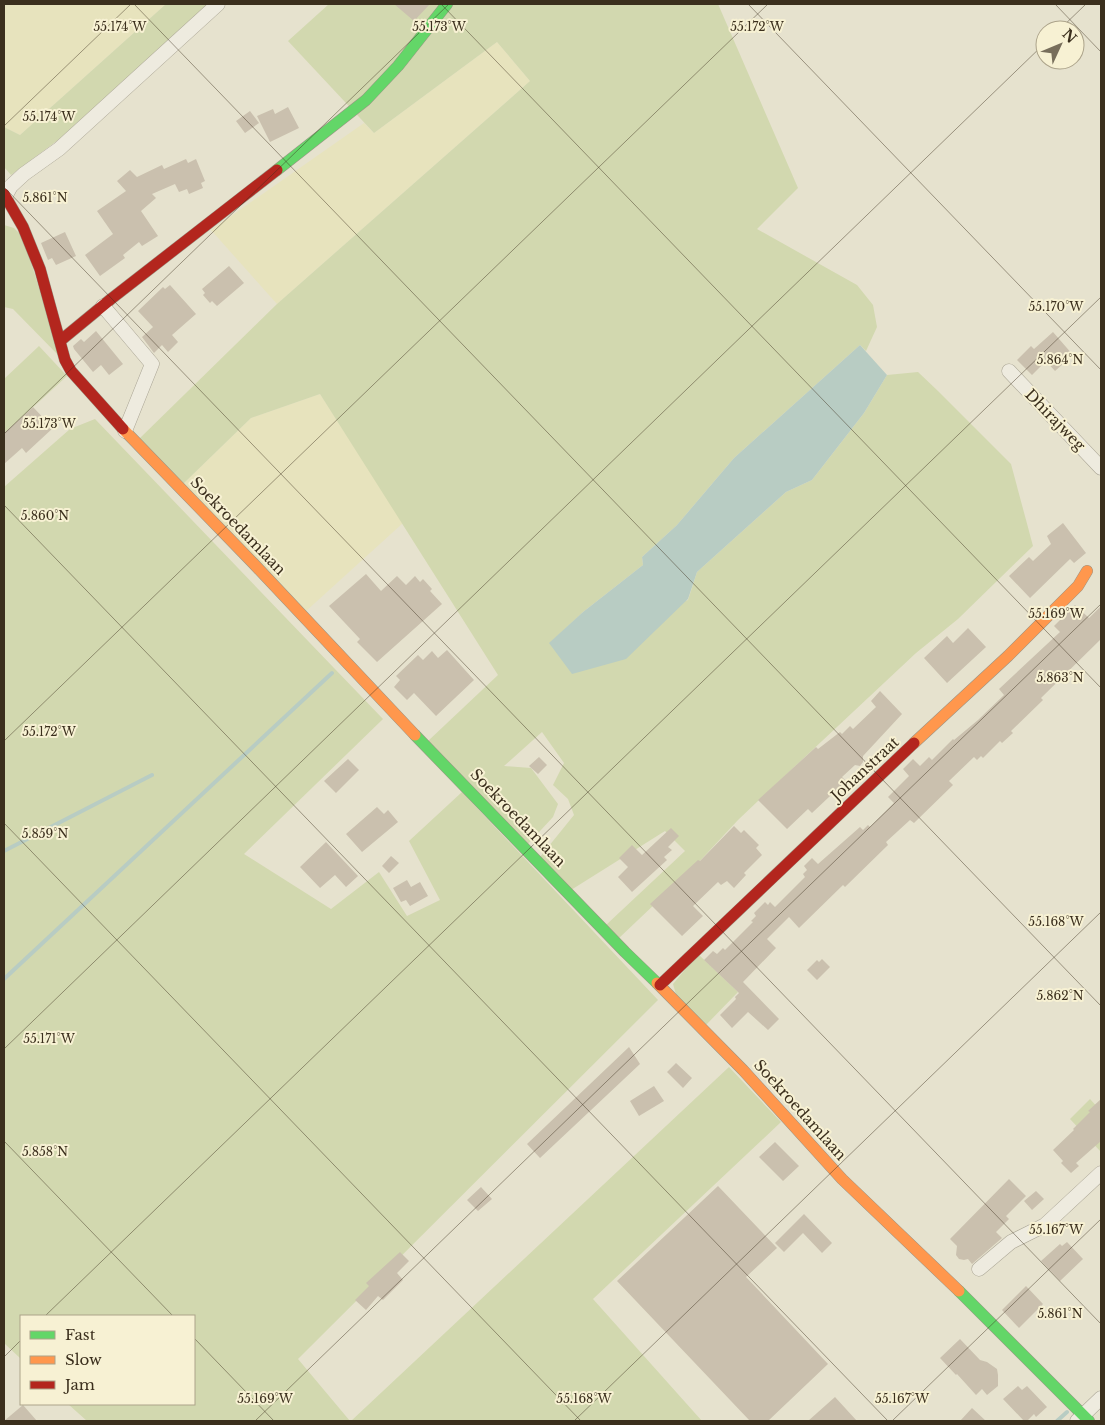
<svg xmlns="http://www.w3.org/2000/svg" width="1105" height="1425" viewBox="0 0 1105 1425" font-family="'Libre Baskerville',serif">
  <rect width="100%" height="100%" fill="#e6e2ce"/>
  <path fill="#e7e3bd" d="M 4,4 L 166,4 L 20,135 L 4,127 Z
    M 497,42 L 530,81 L 277,304 L 211,230 L 364,123 L 374,133 Z
    M 320,394 L 403,523 L 305,612 L 183,484 L 251,418 Z"/>
  <path fill="#d2d8af" d="M 166,4 L 209,4 L 62,137 L 11,175 L 4,167 L 4,127 L 20,135 Z
    M 329,4 L 718,4 L 798,188 L 757,229 L 857,285 L 873,305 L 877,327 L 866,351 L 860,345 L 734,458 L 677,525 L 642,557 L 643,565 L 583,612 L 550,643 L 688,600 L 697,572 L 786,492 L 812,480 L 864,413 L 887,375 L 918,372 L 938,391 L 1011,464 L 1033,546 L 958,619 L 916,653 L 759,800 L 738,820 L 697,864 L 618,939 L 606,925 L 685,851 L 665,831 L 571,890 L 540,857 L 574,815 L 568,799 L 553,785 L 564,763 L 542,732 L 504,766 L 531,768 L 558,804 L 553,817 L 528,844 L 428,741 L 498,675 L 320,394 L 251,418 L 183,484 L 139,439 L 277,304 L 530,81 L 497,42 L 374,133 L 288,41 Z
    M 4,225 L 14,228 L 23,237 L 61,358 L 13,309 L 4,307 Z
    M 39,346 L 67,376 L 4,434 L 4,379 Z
    M 95,419 L 383,719 L 244,854 L 331,909 L 379,872 L 407,916 L 440,900 L 409,841 L 462,792 L 658,1000 L 298,1359 L 350,1421 L 87,1421 L 68,1404 L 194,1404 L 194,1316 L 21,1316 L 21,1359 L 4,1343 L 4,487 L 70,429 Z
    M 698,954 L 738,992 L 705,1026 L 677,998 L 673,984 Z
    M 729,1067 L 781,1122 L 593,1299 L 702,1421 L 351,1421 Z
    M 1090,1099 L 1101,1111 L 1101,1152 L 1070,1119 Z"/>
  <path fill="#b8ccc3" d="M 860,345 L 887,375 L 864,413 L 812,480 L 786,492 L 697,572 L 688,599 L 626,659 L 572,674 L 549,643 L 583,612 L 643,565 L 642,557 L 677,525 L 734,458 Z"/>
  <g fill="none" stroke-linecap="round" stroke-linejoin="round">
    <path stroke="#b8ccc3" stroke-width="4" d="M 4,851 L 152,775
      M 4,979 L 332,673
      M 1057,1421 L 1067,1412"/>
  </g>
  <path fill="#cac0ae" d="M 394,4 L 430,4 L 414,21 Z
    M 288,107 L 299,128 L 270,142 L 257,116 L 273,109 L 275,114 Z
    M 250,111 L 259,123 L 245,133 L 236,121 Z
    M 186,159 L 188,163 L 196,159 L 205,181 L 201,183 L 203,188 L 189,194 L 187,189 L 179,192 L 175,184 L 152,194 L 156,198 L 141,211 L 158,236 L 142,246 L 139,242 L 123,255 L 125,258 L 100,276 L 85,255 L 113,234 L 97,211 L 126,191 L 117,181 L 130,170 L 137,177 L 162,165 L 164,169 Z
    M 65,232 L 76,256 L 56,265 L 52,258 L 48,260 L 41,243 Z
    M 229,266 L 244,283 L 217,306 L 212,301 L 210,303 L 203,295 L 205,293 L 202,289 Z
    M 170,285 L 196,314 L 172,335 L 178,342 L 168,352 L 162,345 L 154,353 L 142,337 L 153,327 L 138,311 L 163,287 L 165,289 Z
    M 96,331 L 123,364 L 109,375 L 101,365 L 93,372 L 74,349 L 73,346 L 81,339 L 84,342 Z
    M 1053,332 L 1073,355 L 1055,371 L 1046,361 L 1032,375 L 1017,360 L 1031,346 L 1034,349 Z
    M 33,407 L 53,428 L 26,453 L 22,448 L 4,464 L 4,433 Z
    M 1063,523 L 1086,553 L 1074,563 L 1070,559 L 1030,598 L 1009,576 L 1029,557 L 1033,561 L 1051,544 L 1047,536 Z
    M 366,574 L 381,591 L 397,576 L 406,585 L 415,576 L 420,582 L 423,579 L 432,589 L 430,591 L 442,604 L 377,662 L 357,642 L 360,639 L 329,606 Z
    M 1075,605 L 1089,618 L 1101,606 L 1101,639 L 1041,698 L 1043,700 L 1011,731 L 1013,733 L 1002,743 L 1000,741 L 983,758 L 981,756 L 977,760 L 974,757 L 949,781 L 953,785 L 914,823 L 910,820 L 886,842 L 888,845 L 845,887 L 843,885 L 799,928 L 789,917 L 767,939 L 776,948 L 743,982 L 779,1019 L 768,1030 L 748,1012 L 732,1028 L 720,1015 L 736,999 L 735,997 L 739,993 L 704,960 L 713,951 L 717,954 L 723,948 L 725,950 L 753,922 L 751,921 L 756,916 L 754,913 L 765,902 L 768,905 L 770,902 L 775,907 L 805,877 L 803,874 L 807,870 L 804,866 L 812,858 L 818,864 L 860,827 L 863,830 L 868,825 L 870,827 L 894,803 L 888,797 L 909,776 L 903,769 L 913,759 L 920,766 L 929,757 L 932,760 L 953,739 L 954,740 L 978,720 L 1004,695 L 999,689 L 1060,632 L 1054,626 Z
    M 968,628 L 986,647 L 947,683 L 924,658 L 947,636 L 953,643 Z
    M 447,650 L 474,680 L 436,716 L 414,693 L 407,700 L 394,687 L 400,680 L 396,676 L 418,655 L 423,660 L 432,651 L 438,658 Z
    M 880,691 L 902,714 L 863,756 L 863,762 L 860,766 L 855,765 L 842,777 L 846,781 L 812,813 L 808,809 L 787,829 L 758,800 L 816,747 L 818,749 L 840,732 L 842,734 L 850,726 L 853,729 L 876,707 L 871,701 Z
    M 539,757 L 547,765 L 538,774 L 529,766 Z
    M 348,759 L 359,770 L 336,793 L 324,781 Z
    M 377,807 L 384,814 L 388,810 L 398,822 L 362,852 L 346,834 Z
    M 734,826 L 741,833 L 744,830 L 759,845 L 756,848 L 762,855 L 744,873 L 746,875 L 734,888 L 727,881 L 721,885 L 718,882 L 693,906 L 703,916 L 682,936 L 650,904 L 698,860 L 700,861 Z
    M 671,828 L 679,836 L 668,847 L 672,850 L 664,857 L 667,860 L 632,892 L 618,877 L 628,867 L 619,858 L 632,845 L 642,855 Z
    M 326,842 L 358,876 L 346,887 L 335,875 L 320,888 L 300,867 Z
    M 391,856 L 399,863 L 389,873 L 382,866 Z
    M 407,880 L 411,887 L 420,882 L 428,896 L 410,906 L 406,900 L 401,902 L 393,888 Z
    M 822,959 L 830,967 L 817,980 L 807,970 L 817,960 L 819,962 Z
    M 629,1047 L 640,1064 L 540,1158 L 527,1144 Z
    M 676,1063 L 692,1078 L 683,1088 L 667,1072 Z
    M 654,1086 L 664,1101 L 639,1116 L 630,1101 Z
    M 1101,1099 L 1101,1141 L 1076,1163 L 1079,1166 L 1071,1173 L 1061,1163 L 1063,1161 L 1053,1150 L 1074,1130 L 1073,1129 L 1090,1112 L 1088,1111 Z
    M 775,1142 L 799,1166 L 783,1181 L 759,1157 Z
    M 1009,1179 L 1026,1196 L 1006,1216 L 1009,1219 L 996,1232 L 1002,1238 L 972,1264 L 968,1259 L 964,1260 L 959,1259 L 956,1255 L 957,1246 L 950,1239 Z
    M 718,1186 L 777,1248 L 746,1277 L 828,1364 L 768,1421 L 750,1421 L 617,1281 Z
    M 481,1187 L 492,1199 L 478,1211 L 467,1200 Z
    M 1036,1191 L 1044,1199 L 1032,1210 L 1024,1201 Z
    M 804,1214 L 832,1243 L 822,1253 L 803,1233 L 784,1252 L 775,1243 Z
    M 1067,1242 L 1083,1259 L 1060,1281 L 1041,1261 L 1060,1244 L 1062,1246 Z
    M 400,1252 L 409,1261 L 397,1273 L 403,1280 L 383,1300 L 378,1296 L 366,1310 L 355,1300 L 369,1286 L 366,1283 Z
    M 1026,1286 L 1043,1304 L 1019,1328 L 1002,1310 Z
    M 960,1339 L 980,1360 L 987,1362 L 997,1369 L 998,1375 L 998,1386 L 987,1395 L 982,1389 L 976,1395 L 957,1374 L 956,1375 L 940,1358 Z
    M 1018,1386 L 1022,1390 L 1027,1386 L 1047,1407 L 1036,1417 L 1034,1414 L 1027,1421 L 1024,1421 L 1003,1399 Z
    M 835,1397 L 857,1421 L 808,1421 Z
    M 23,1405 L 37,1421 L 4,1421 Z
    M 972,1408 L 986,1421 L 960,1421 Z"/>
  <g fill="none" stroke-linecap="round" stroke-linejoin="round">
    <g stroke="#aba696" stroke-width="15">
      <path id="street" d="M 5,197 L 11,186 L 24,174 L 59,149 L 218,4
        M 103,306 L 152,364 L 125,431
        M 1009,371 L 1101,468
        M 979,1269 L 1011,1242 L 1045,1225 L 1101,1173
        M 1077,1421 L 1101,1398"/>
    </g>
    <g stroke="#9b9586" stroke-width="12">
      <path id="fast" d="M 277,170 L 366,100 L 398,66 L 447,4
        M 415,735 L 625,952 L 657,983
        M 959,1291 L 1089,1421"/>
    </g>
    <g stroke="#9b9586" stroke-width="12">
      <path id="slow" d="M 123,429 L 253,563 L 415,735
        M 914,743 L 1008,656 L 1078,586 L 1087,571
        M 657,983 L 743,1070 L 842,1179 L 959,1291"/>
    </g>
    <g stroke="#9b9586" stroke-width="12">
      <path id="jam" d="M 4,194 L 23,227 L 40,269 L 65,360 L 71,371 L 123,429
        M 60,341 L 111,299 L 277,170
        M 660,985 L 914,743"/>
    </g>
    <use href="#street" stroke="#eeebdf" stroke-width="14"/>
    <use href="#fast" stroke="#63d668" stroke-width="11"/>
    <use href="#slow" stroke="#ff974d" stroke-width="11"/>
    <use href="#jam" stroke="#b3261e" stroke-width="11"/>
  </g>
  <path fill="none" stroke="#3b2f1d" stroke-width="1" stroke-opacity="0.45" d="M 134,4 L 1101,1006M 441,4 L 1101,688M 748,4 L 1101,370M 1055,4 L 1101,52M 1059,30 L 1086,4M 4,126 L 131,4M 4,187 L 1101,1324M 4,434 L 449,4M 4,505 L 888,1421M 4,741 L 768,4M 4,823 L 581,1421M 4,1049 L 1045,43M 4,1141 L 173,1316M 45,1316 L 1101,297M 194,1338 L 274,1421M 4,1357 L 21,1340M 255,1421 L 1101,604M 574,1421 L 1101,912M 892,1421 L 1101,1219"/>
  <g text-anchor="middle" stroke-width="4" stroke-linejoin="round" paint-order="stroke">
    <g font-size="15" fill="#3b2f1d" stroke="#f7f1d3">
      <text transform="translate(1055 420) rotate(46)" y="5">Dhirajweg</text>
      <text transform="translate(238 526) rotate(46)" y="5">Soekroedamlaan</text>
      <text transform="translate(865 769) rotate(-43)" y="5">Johanstraat</text>
      <text transform="translate(518 818) rotate(46)" y="5">Soekroedamlaan</text>
      <text transform="translate(800 1110) rotate(48)" y="5">Soekroedamlaan</text>
    </g>
  </g>
  <g font-size="12" text-anchor="middle" fill="#3b2f1d" stroke="#f7f1d3" stroke-width="4" stroke-linejoin="round" paint-order="stroke">
    <text x="120" y="31">55.174°W</text>
    <text x="439" y="31">55.173°W</text>
    <text x="757" y="31">55.172°W</text>
    <text x="49" y="121">55.174°W</text>
    <text x="45" y="202">5.861°N</text>
    <text x="1056" y="311">55.170°W</text>
    <text x="1060" y="364">5.864°N</text>
    <text x="49" y="428">55.173°W</text>
    <text x="45" y="520">5.860°N</text>
    <text x="1056" y="618">55.169°W</text>
    <text x="1060" y="682">5.863°N</text>
    <text x="49" y="736">55.172°W</text>
    <text x="45" y="838">5.859°N</text>
    <text x="1056" y="926">55.168°W</text>
    <text x="1060" y="1000">5.862°N</text>
    <text x="49" y="1043">55.171°W</text>
    <text x="45" y="1156">5.858°N</text>
    <text x="1056" y="1234">55.167°W</text>
    <text x="1060" y="1318">5.861°N</text>
    <text x="265" y="1403">55.169°W</text>
    <text x="584" y="1403">55.168°W</text>
    <text x="902" y="1403">55.167°W</text>
  </g>
  <rect width="1105" height="1425" fill="none" stroke="#3b2f1d" stroke-width="10"/>
  <rect x="20" y="1315" width="175" height="90" fill="#f7f1d3" stroke="#aca38a"/>
  <rect x="30" y="1331" width="25" height="8" fill="#63d668" stroke="#aca38a"/>
  <text x="65" y="1340" font-size="15" fill="#3b2f1d">Fast</text>
  <rect x="30" y="1356" width="25" height="8" fill="#ff974d" stroke="#aca38a"/>
  <text x="65" y="1365" font-size="15" fill="#3b2f1d">Slow</text>
  <rect x="30" y="1381" width="25" height="8" fill="#b3261e" stroke="#aca38a"/>
  <text x="65" y="1390" font-size="15" fill="#3b2f1d">Jam</text>
  <g transform="translate(1060 45) rotate(46)"><circle r="24" fill="#f7f1d3" stroke="#aca38a"/>
  <path d="M0-4L9 19L0 12L-9 19Z" fill="#776e5b"/>
  <text y="-8" font-size="14" font-weight="bold" text-anchor="middle" fill="#3b2f1d">N</text>
  </g>
</svg>
